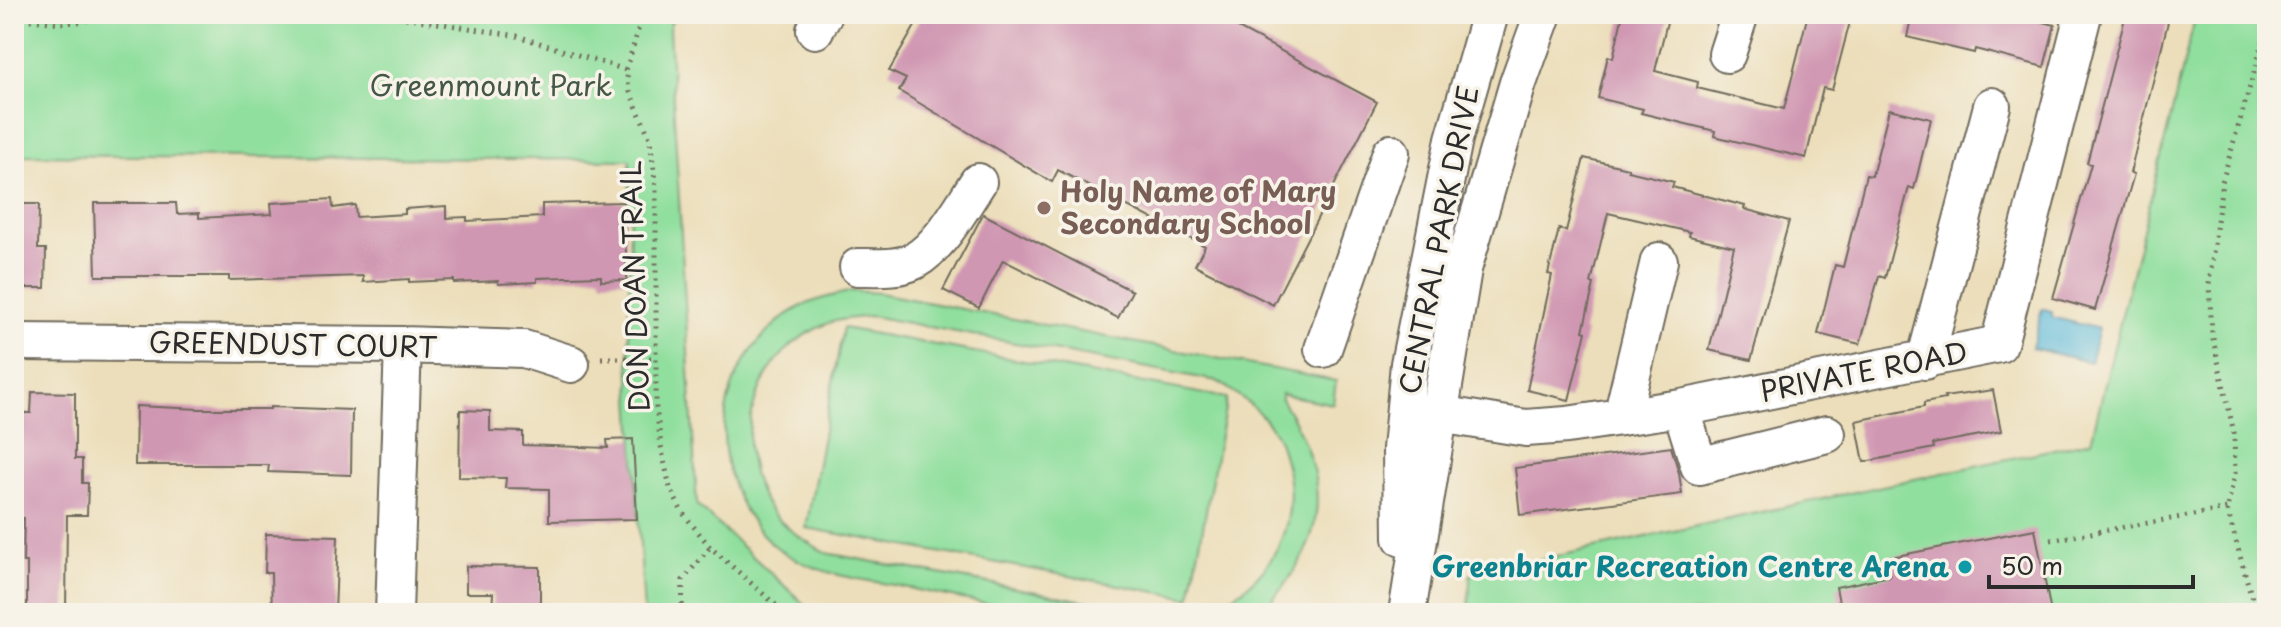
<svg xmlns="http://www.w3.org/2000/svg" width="2281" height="627" viewBox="0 0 2281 627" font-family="'Playpen Sans',sans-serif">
  <rect width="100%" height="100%" fill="#f7f3e8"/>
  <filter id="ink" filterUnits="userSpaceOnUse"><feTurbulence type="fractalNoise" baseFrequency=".0125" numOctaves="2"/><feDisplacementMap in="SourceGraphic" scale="16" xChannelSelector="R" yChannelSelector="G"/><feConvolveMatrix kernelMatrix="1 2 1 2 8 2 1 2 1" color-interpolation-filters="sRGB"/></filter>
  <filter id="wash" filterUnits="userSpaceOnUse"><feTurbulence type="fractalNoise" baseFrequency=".006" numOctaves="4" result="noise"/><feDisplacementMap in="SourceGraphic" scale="32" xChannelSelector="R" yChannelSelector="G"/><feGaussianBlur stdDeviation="1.8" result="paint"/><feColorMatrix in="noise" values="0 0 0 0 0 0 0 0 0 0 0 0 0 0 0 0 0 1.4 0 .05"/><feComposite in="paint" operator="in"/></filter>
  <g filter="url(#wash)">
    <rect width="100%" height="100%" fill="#ecdeba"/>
    <path fill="#90df9e" stroke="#5e8564" stroke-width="2" d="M 14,14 L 523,14 L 565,26 L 570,14 L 674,14 L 669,29 L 697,505 L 814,613 L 644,613 L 629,362 L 630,160 L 14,155 Z
      M 2196,14 L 2267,14 L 2267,613 L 1469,613 L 1470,575 L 2091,441 Z
      M 852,291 L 879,293 L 1336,381 L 1333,404 L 1281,394 L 1281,399 C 1322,462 1334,523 1284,585 C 1276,594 1266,610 1253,613 C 1238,617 1203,613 1186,613 C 1260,602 1307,530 1284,458 C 1282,450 1280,442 1276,435 C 1260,409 1243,398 1217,381 L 871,316 C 858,318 841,318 829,323 C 759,349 730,431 762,497 C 776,524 801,538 826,553 L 1150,613 C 1112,613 1073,616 1035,613 C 1019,612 1003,607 987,604 C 957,598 928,592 898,586 C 860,579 821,575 788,555 C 737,524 715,457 728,401 C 736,364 766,325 800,307 C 815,299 835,295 852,291 Z
      M 843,328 L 1227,398 L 1190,598 L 806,528 Z"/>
    <path fill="#5cbada" stroke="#447282" stroke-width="2" d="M 2042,309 L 2052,312 L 2052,317 L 2099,329 L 2090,362 L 2032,348 Z"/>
    <g id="blocks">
      <path fill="#d097b2" d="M 922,14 L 1212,14 L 1377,102 L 1273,305 L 1195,265 L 1205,246 L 1058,170 L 1052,182 L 899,91 L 906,79 L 889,71 Z
        M 1623,14 L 1669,14 L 1655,71 L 1698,82 L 1697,88 L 1784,109 L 1808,14 L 1852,14 L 1832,90 L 1823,88 L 1806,158 L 1714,136 L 1715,131 L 1641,113 L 1643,109 L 1598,98 L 1608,56 L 1613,58 Z
        M 1912,14 L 2012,14 L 2055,25 L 2044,67 L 1975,49 L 1974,53 L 1907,37 Z
        M 2126,14 L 2170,14 L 2130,173 L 2134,174 L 2095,310 L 2053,298 L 2091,164 L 2087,163 Z
        M 1889,109 L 1931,119 L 1914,189 L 1909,187 L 1885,278 L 1879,276 L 1860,344 L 1818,334 L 1835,265 L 1843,267 L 1866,175 L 1872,176 Z
        M 1584,158 L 1628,168 L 1628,171 L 1674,182 L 1672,187 L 1745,206 L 1744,209 L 1789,221 L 1751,360 L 1709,350 L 1734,247 L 1689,236 L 1690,232 L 1608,213 L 1591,283 L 1594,284 L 1583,331 L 1586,332 L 1569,400 L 1527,390 L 1552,275 L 1548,274 L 1559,229 L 1566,231 Z
        M 332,199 L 333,208 L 355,205 L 356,217 L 405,214 L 405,209 L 446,206 L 446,218 L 467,217 L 467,221 L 542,217 L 542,204 L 624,202 L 627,280 L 601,281 L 601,276 L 537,278 L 537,282 L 498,284 L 498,281 L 454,283 L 454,280 L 409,282 L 409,279 L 363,282 L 363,276 L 229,280 L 229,276 L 96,276 L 94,203 L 176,203 L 177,214 L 199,213 L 199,218 L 272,214 L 271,203 Z
        M 14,204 L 39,204 L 38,249 L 46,249 L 45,288 L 14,288 Z
        M 983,214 L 1132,291 L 1118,318 L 1003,260 L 979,308 L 943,290 Z
        M 1993,390 L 2001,431 L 1933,444 L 1934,448 L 1864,462 L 1856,421 L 1924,407 L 1924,403 L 1945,399 L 1944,397 Z
        M 32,392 L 75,393 L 75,459 L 82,459 L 82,483 L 88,483 L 87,515 L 67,515 L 66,613 L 27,613 L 27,562 L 23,562 L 24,518 L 18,518 L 19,413 L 31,413 Z
        M 136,406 L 200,409 L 270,409 L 270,407 L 352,410 L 351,475 L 268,472 L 269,465 L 135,465 Z
        M 460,410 L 490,411 L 490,431 L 523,432 L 523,445 L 608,448 L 607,440 L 633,439 L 637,519 L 549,521 L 549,489 L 505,488 L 506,478 L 459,477 Z
        M 1671,447 L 1679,473 L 1682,494 L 1520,515 L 1515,468 Z
        M 2035,529 L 2051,613 L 1841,613 L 1836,587 L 1890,576 L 1886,558 Z
        M 266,534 L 338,536 L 335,613 L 272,613 L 271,573 L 265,573 Z
        M 466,566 L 540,567 L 540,606 L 537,606 L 537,613 L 492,613 L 493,593 L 466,593 Z"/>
    </g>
  </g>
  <g filter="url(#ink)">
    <use href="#blocks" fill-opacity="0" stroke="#6f6a5d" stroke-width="2"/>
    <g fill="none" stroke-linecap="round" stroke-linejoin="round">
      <g stroke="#6f6a5d" stroke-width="40">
        <path id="minor" d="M 815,30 L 824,14
          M 1727,54 L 1740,14
          M 858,267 C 876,267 898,269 914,261 C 940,247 963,205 978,182
          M 14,342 L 403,345 L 524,349 L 571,364
          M 1323,349 L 1391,153
          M 1925,361 L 1992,106
          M 1681,408 L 1699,466 L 1827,434
          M 1439,414 L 1526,428 L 1567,425 L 1681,408 L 1999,344 L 2082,19 L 2078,14
          M 1622,417 L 1659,261
          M 1402,538 L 1401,449 L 1409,364 L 1454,139 L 1490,14
          M 394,613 L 403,345
          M 1407,613 L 1463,269 L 1518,83 L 1543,14"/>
      </g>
      <path stroke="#6f6a5d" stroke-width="5" stroke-dasharray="2 6" stroke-linecap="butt" d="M 382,14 L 517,36 L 626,70
        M 643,14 L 626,70 L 630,92 L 650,138 L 656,188 L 656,407 L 661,446 L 670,488 L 682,512 L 710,547 L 785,613
        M 14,19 C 40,19 78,30 99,14
        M 601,358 L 655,358
        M 2051,540 L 2227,509
        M 682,613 L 683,580 L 710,547
        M 2256,613 L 2227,509 L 2235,473 L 2234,433 L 2212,334 L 2209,285 L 2222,182 L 2267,28"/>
      <use href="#minor" stroke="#fff" stroke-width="36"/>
    </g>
  </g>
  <circle fill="#8d6e63" stroke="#f7f3e8" stroke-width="3" cx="1044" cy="208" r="8"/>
  <circle fill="#0f9aa8" stroke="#f7f3e8" stroke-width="3" cx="1965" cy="567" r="8"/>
  <g text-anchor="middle" stroke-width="7" stroke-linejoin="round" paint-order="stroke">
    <g font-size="28" fill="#445848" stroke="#f7f3e8">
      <text x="491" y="96">Greenmount Park</text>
    </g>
    <g font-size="28" font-weight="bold" fill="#785e54" stroke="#f7f3e8" text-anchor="start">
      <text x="1060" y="202">Holy Name of Mary<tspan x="1060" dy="32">Secondary School</tspan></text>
    </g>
    <g font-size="28" fill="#2b2b2b" stroke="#f7f3e8">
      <text transform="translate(1439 240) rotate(-79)" y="10">CENTRAL PARK DRIVE</text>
      <text transform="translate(635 286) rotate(-92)" y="10">DON DOAN TRAIL</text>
      <text transform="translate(293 345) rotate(1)" y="10">GREENDUST COURT</text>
      <text transform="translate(1864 372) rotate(-11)" y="10">PRIVATE ROAD</text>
    </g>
    <g font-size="28" font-weight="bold" fill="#0d838f" stroke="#f7f3e8" text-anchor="end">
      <text x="1949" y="577">Greenbriar Recreation Centre Arena</text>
    </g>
  </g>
  <rect width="2281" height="627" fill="none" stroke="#f7f3e8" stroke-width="48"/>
  <path d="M1989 575v12h204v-12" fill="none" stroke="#2b2b2b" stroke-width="4"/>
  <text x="2001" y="575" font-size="24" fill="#2b2b2b" stroke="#f7f3e8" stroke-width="6" paint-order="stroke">50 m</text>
</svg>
